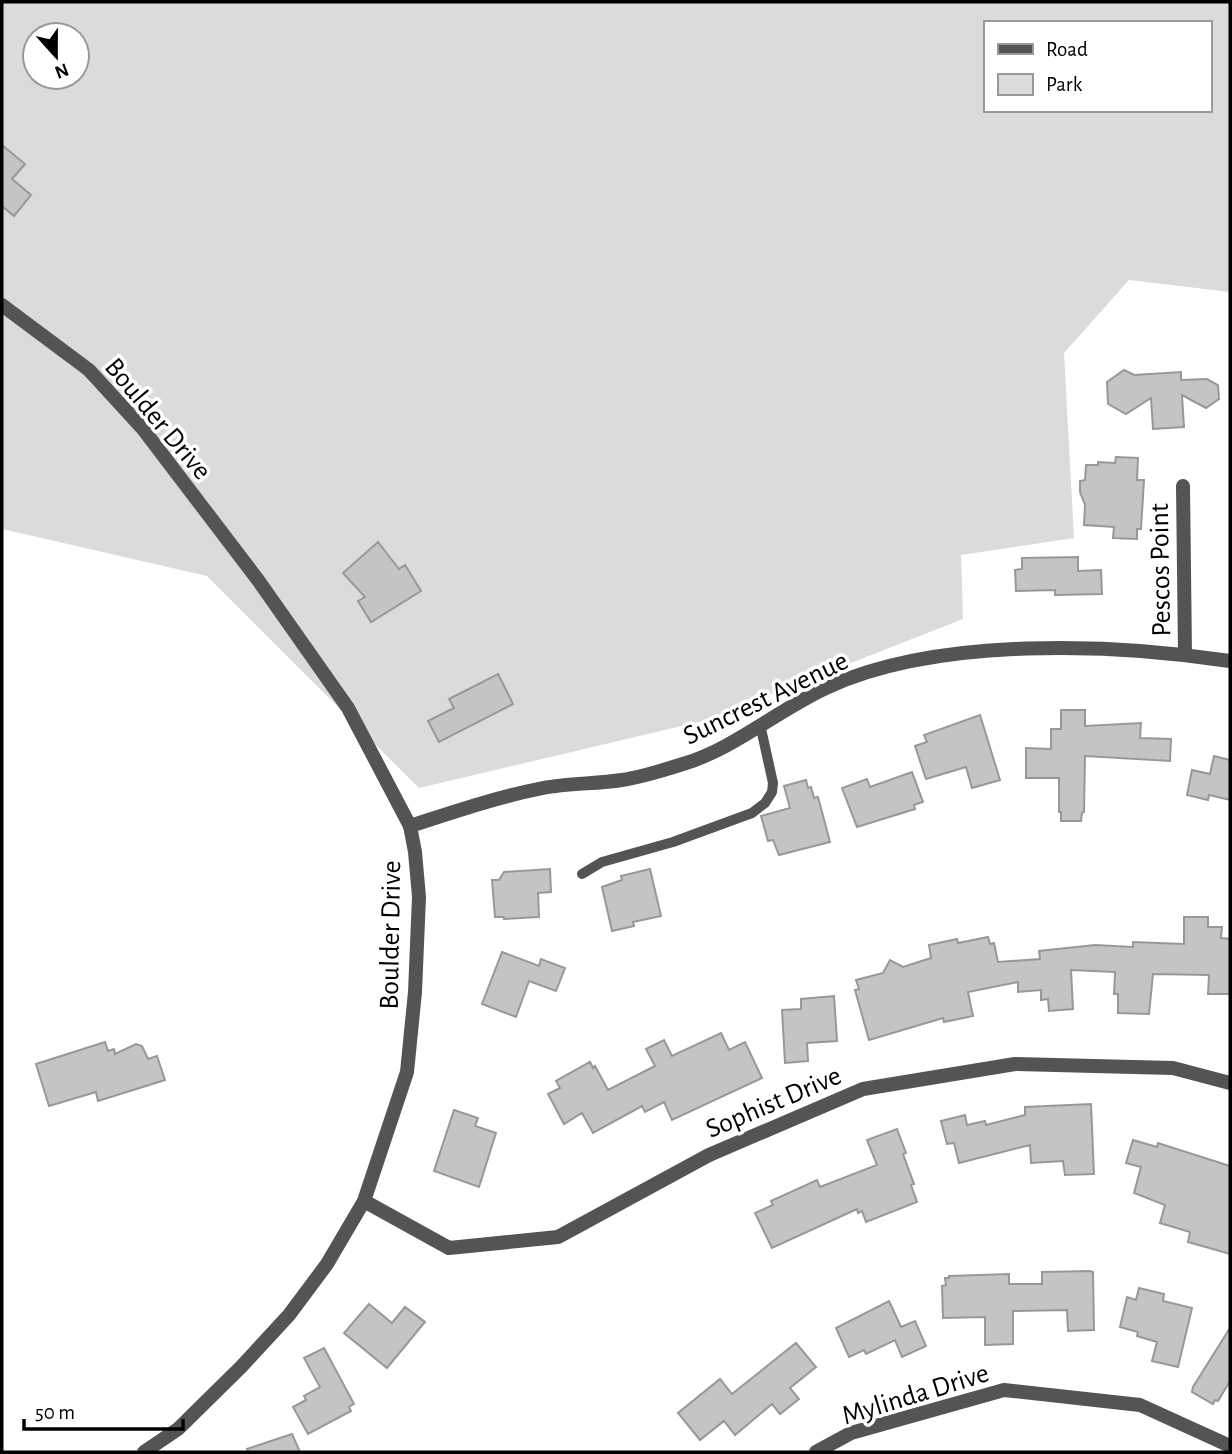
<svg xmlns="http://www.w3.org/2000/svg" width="1232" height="1454" viewBox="0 0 1232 1454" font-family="'Alegreya Sans',sans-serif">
  <rect width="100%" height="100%" fill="#fff"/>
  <path fill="#dbdbdb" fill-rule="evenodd" d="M 2,2 L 1230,2 L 1230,292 L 1129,280 L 1064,353 L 1074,538 L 961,555 L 963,619 L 703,721 L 419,788 L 207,576 L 2,529 ZM 985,23 L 1209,23 L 1209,110 L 985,110 ZM 35,35 L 77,35 L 77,77 L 35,77 Z"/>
  <path fill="#c4c4c4" stroke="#989898" stroke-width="2" d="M 2,145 L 25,164 L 12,179 L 31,195 L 14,216 L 2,206 Z
    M 1124,370 L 1134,375 L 1181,372 L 1181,380 L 1207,379 L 1218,385 L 1219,399 L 1206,408 L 1182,395 L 1184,427 L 1153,429 L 1151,398 L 1126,414 L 1108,404 L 1107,382 Z
    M 1116,457 L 1138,458 L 1137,480 L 1144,480 L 1141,529 L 1137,529 L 1137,539 L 1113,538 L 1114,527 L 1084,525 L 1085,505 L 1080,492 L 1080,481 L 1085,480 L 1086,465 L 1098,465 L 1098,462 L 1115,463 Z
    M 378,542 L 399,569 L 405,565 L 421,591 L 371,622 L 358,601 L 365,597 L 343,573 Z
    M 1078,557 L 1078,571 L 1101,570 L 1102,594 L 1055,595 L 1055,590 L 1016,591 L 1015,570 L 1022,569 L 1022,558 Z
    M 498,674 L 513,704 L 439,742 L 428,721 L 454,708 L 449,699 Z
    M 1061,710 L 1085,710 L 1085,726 L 1141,723 L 1140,738 L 1171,739 L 1170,761 L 1085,756 L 1084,812 L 1082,813 L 1081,821 L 1061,821 L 1061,812 L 1059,812 L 1059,778 L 1026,778 L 1026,748 L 1051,749 L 1051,729 L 1061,729 Z
    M 980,715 L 1000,780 L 972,788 L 966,767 L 926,779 L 915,746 L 927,742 L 924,735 Z
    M 1214,756 L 1230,760 L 1230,800 L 1209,795 L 1208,800 L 1187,795 L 1192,770 L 1210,774 Z
    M 912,772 L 923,802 L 914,805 L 915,809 L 857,827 L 842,788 L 867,779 L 870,787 Z
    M 806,780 L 808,788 L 811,787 L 814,798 L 818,797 L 830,842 L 779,855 L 773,840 L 768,841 L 761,816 L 790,808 L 784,786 Z
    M 550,869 L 551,892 L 538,893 L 539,917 L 504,919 L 504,917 L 495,917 L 492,880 L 499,880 L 504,872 Z
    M 650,869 L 661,916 L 633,922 L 634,926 L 612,931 L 602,887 L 622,880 L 621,876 Z
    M 1184,917 L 1208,917 L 1208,927 L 1222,927 L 1221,938 L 1230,939 L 1230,994 L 1208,994 L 1209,975 L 1153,974 L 1149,1014 L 1118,1013 L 1118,994 L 1114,994 L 1115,972 L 1071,970 L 1073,1009 L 1049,1011 L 1048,999 L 1041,1000 L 1041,990 L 1018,992 L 1018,982 L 968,992 L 973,1016 L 944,1022 L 943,1018 L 869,1040 L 855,990 L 859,989 L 856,980 L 883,973 L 890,960 L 903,967 L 931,958 L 929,945 L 957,939 L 958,943 L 988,937 L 990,944 L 994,943 L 998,962 L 1040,959 L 1039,951 L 1095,945 L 1133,947 L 1133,942 L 1184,944 Z
    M 502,952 L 539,966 L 541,959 L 565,968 L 556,991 L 529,981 L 516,1017 L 482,1004 Z
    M 834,996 L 837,1041 L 807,1043 L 808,1061 L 785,1063 L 782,1010 L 801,1009 L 801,999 Z
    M 721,1033 L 729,1050 L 745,1042 L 762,1078 L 672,1120 L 664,1102 L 645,1112 L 642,1106 L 593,1133 L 582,1113 L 564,1124 L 548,1094 L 560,1088 L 556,1081 L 590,1062 L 593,1068 L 595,1066 L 608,1090 L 655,1066 L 646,1049 L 664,1040 L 672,1056 Z
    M 105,1042 L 108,1051 L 114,1049 L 115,1054 L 136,1044 L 142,1046 L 148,1059 L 157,1056 L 165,1080 L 98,1101 L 96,1092 L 49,1106 L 36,1064 Z
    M 1091,1104 L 1094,1174 L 1065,1175 L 1063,1161 L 1031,1163 L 1030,1145 L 959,1163 L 954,1143 L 947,1144 L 941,1121 L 965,1115 L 967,1125 L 985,1121 L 986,1125 L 1025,1115 L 1025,1107 Z
    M 454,1110 L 478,1118 L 475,1126 L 496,1133 L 479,1187 L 434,1171 Z
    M 897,1129 L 906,1153 L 903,1154 L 914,1184 L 911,1185 L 917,1202 L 866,1222 L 862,1211 L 858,1213 L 857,1209 L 772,1248 L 755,1213 L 773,1205 L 771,1201 L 817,1180 L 820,1187 L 877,1165 L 867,1140 Z
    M 1133,1140 L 1157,1147 L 1158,1143 L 1230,1166 L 1230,1254 L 1188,1242 L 1190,1232 L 1160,1223 L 1165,1205 L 1134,1193 L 1141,1167 L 1126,1163 Z
    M 1090,1271 L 1093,1272 L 1094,1330 L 1068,1331 L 1067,1310 L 1013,1311 L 1013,1344 L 985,1345 L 985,1317 L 943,1318 L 942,1286 L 946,1285 L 945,1278 L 949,1278 L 949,1276 L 1009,1274 L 1009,1284 L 1042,1284 L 1042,1272 Z
    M 1139,1288 L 1164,1294 L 1163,1301 L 1192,1308 L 1178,1367 L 1152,1361 L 1157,1342 L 1137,1336 L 1138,1332 L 1120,1327 L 1127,1297 L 1136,1300 Z
    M 889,1301 L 901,1327 L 915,1321 L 926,1346 L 902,1357 L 895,1340 L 866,1354 L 864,1350 L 849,1357 L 836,1328 Z
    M 369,1304 L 392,1323 L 405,1307 L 425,1322 L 387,1368 L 344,1333 Z
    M 1230,1328 L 1230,1381 L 1218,1401 L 1215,1400 L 1213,1404 L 1192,1392 L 1193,1387 Z
    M 796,1343 L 816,1367 L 790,1388 L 799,1399 L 780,1414 L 772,1404 L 735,1435 L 724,1421 L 700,1440 L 678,1413 L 720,1379 L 732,1394 Z
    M 324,1348 L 354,1404 L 349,1407 L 351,1411 L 308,1434 L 293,1407 L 306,1400 L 304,1396 L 320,1387 L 304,1358 Z
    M 292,1434 L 300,1452 L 248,1452 L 247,1449 Z"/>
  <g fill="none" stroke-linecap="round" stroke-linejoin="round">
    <path stroke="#545454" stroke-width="10" d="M 582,874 L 602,862 L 673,842 L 752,813 L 765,803 L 772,792 L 773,783 L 760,724"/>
    <path stroke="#545454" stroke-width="14" d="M 2,305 L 89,370 L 143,429 L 258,580 L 348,708 L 410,826 L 415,852 L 419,897 L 415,992 L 407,1072 L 364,1201 L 327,1264 L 289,1315 L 241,1367 L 178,1429 L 144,1452
      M 1183,486 L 1185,654
      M 364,1201 L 449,1248 L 558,1237 L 709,1155 L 863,1089 L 1015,1064 L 1173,1068 L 1230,1083
      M 816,1452 L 851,1433 L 1004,1390 L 1140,1405 L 1230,1446"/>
    <path stroke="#545454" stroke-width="14" d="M 410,826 C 454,812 497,797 543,788 C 568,783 596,784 622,780 C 642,777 664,770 683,764 C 734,749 779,709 828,687 C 938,637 1112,643 1230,661"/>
  </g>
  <g text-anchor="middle" stroke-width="7" stroke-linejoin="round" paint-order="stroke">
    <g font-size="28" fill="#000" stroke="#fff">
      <text transform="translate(159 418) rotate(50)" y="10">Boulder Drive</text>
      <text transform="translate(1159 570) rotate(-91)" y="10">Pescos Point</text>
      <text transform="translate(765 697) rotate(-26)" y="10">Suncrest Avenue</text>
      <text transform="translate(389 935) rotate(-89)" y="10">Boulder Drive</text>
      <text transform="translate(773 1101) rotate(-23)" y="10">Sophist Drive</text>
      <text transform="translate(915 1393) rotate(-17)" y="10">Mylinda Drive</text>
    </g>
  </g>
  <rect width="1232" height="1454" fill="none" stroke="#000000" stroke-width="7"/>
  <rect x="984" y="21" width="228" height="91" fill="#ffffff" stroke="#999999" stroke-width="2"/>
  <rect x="998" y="44" width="35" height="10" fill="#545454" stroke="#999999" stroke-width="2"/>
  <text x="1046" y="56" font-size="21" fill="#000000">Road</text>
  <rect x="998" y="74" width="35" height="21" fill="#dbdbdb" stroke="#999999" stroke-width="2"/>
  <text x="1046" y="91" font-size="21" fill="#000000">Park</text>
  <g transform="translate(56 56) rotate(159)"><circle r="33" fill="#ffffff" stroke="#999999" stroke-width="2"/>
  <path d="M0-5L12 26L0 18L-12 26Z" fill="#000000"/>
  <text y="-10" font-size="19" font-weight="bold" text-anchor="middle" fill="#000000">N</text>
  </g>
  <path d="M24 1419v10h159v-10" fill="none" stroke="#000000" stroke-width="3.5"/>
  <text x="35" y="1419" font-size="21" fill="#000000" stroke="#ffffff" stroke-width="5" paint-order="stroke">50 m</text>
</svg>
